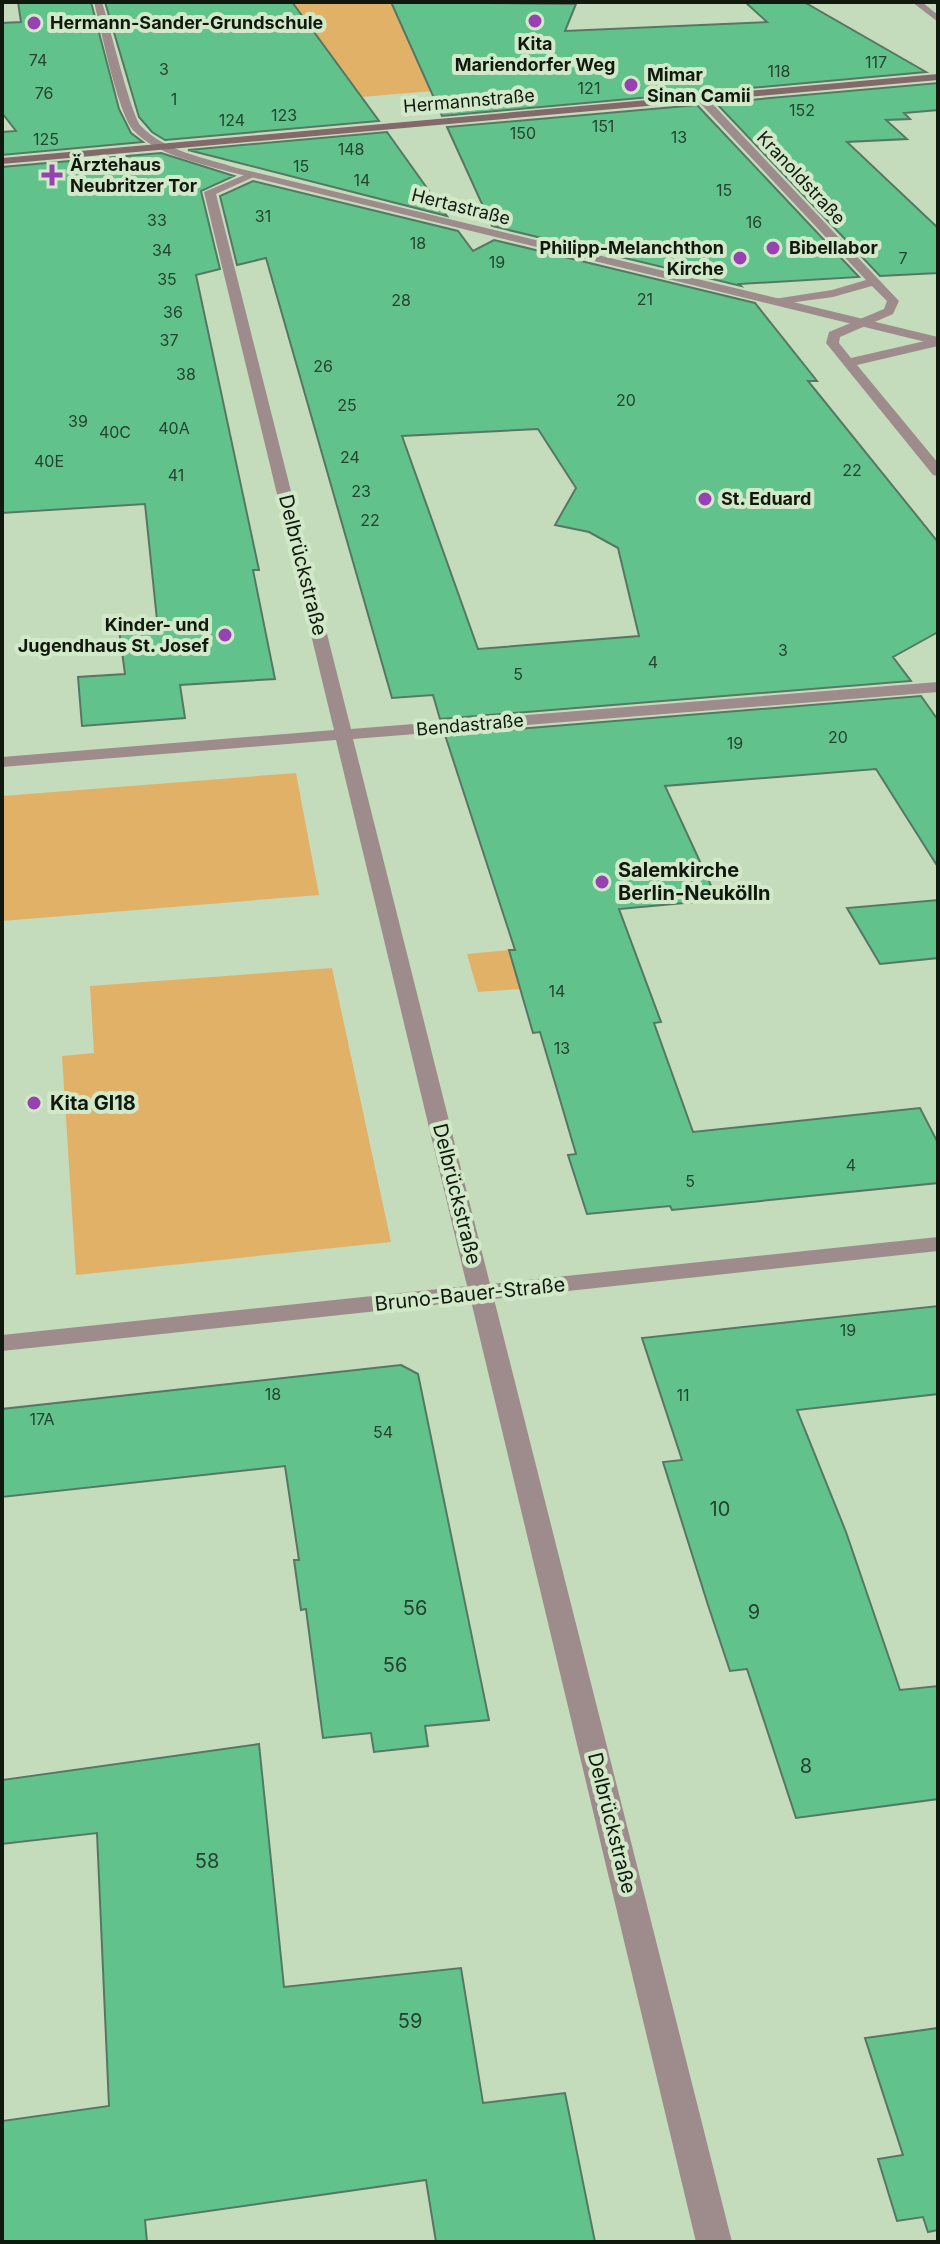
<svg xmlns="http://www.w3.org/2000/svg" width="940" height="2244" viewBox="0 0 940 2244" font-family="Inter,sans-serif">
  <rect width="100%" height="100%" fill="#c5dcbc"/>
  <path fill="#e1b168" d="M 267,2 L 419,2 L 442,38 L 611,76 L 219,109 Z
    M 296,773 L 319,895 L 2,921 L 2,796 Z
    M 509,950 L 520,989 L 478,992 L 467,954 Z
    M 332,968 L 391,1242 L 76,1275 L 62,1056 L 94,1053 L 90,986 Z"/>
  <path fill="#62c28c" stroke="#567863" stroke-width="2" fill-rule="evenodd" d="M 18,2 L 91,2 L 119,109 L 131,133 L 143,142 L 2,155 L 2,132 L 16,131 L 2,113 L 2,23 L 21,22 Z
    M 105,2 L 292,2 L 379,121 L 165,140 L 152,132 L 139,117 Z
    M 391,2 L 576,4 L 565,31 L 767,22 L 745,2 L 804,2 L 926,72 L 442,116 Z
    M 938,83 L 938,110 L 904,113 L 910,119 L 886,120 L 907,139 L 847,142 L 938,228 L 938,273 L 880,276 L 716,103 Z
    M 697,105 L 859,277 L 739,284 L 741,286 L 492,226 L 447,127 Z
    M 387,132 L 447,216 L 188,150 Z
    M 161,153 L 234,176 L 201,191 L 220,269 L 196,275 L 259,570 L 253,570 L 275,679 L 180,685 L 185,718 L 82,726 L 78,677 L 125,674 L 118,622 L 157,620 L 145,504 L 2,513 L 2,167 Z
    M 253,181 L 458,231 L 473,251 L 494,240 L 755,303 L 817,381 L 808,381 L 938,542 L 938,632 L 893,657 L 911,681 L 440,719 L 433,695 L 392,698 L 266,258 L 237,265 L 220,196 ZM 538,429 L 576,488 L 555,525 L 589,532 L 618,548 L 639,636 L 478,649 L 402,436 Z
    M 921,696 L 938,720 L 938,867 L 876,769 L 665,786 L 715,894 L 703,895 L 705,901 L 619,909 L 661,1022 L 654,1023 L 693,1132 L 920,1108 L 938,1143 L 938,1183 L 672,1210 L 670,1206 L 587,1214 L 568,1155 L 576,1154 L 540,1032 L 533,1033 L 509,950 L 515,950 L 445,735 Z
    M 938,900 L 938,958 L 880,964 L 847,908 Z
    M 938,1306 L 938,1394 L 797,1410 L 846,1532 L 900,1690 L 938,1686 L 938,1799 L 796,1818 L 747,1669 L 730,1671 L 708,1605 L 663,1462 L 682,1460 L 642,1338 Z
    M 401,1365 L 418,1374 L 489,1720 L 425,1726 L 428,1746 L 374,1752 L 371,1733 L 323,1738 L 306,1609 L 301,1610 L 294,1560 L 299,1560 L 285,1466 L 2,1497 L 2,1409 Z
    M 259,1744 L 284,1987 L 461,1968 L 483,2103 L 565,2093 L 595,2242 L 436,2242 L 426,2180 L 145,2220 L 147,2242 L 2,2242 L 2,2121 L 109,2106 L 97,1833 L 2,1844 L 2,1780 Z
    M 938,2028 L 938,2230 L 928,2232 L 923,2217 L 897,2221 L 878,2159 L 903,2155 L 865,2038 Z"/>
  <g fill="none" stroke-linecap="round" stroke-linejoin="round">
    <path fill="#9e8c8c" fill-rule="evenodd" d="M 698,97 L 706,97 L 899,301 L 893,314 L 840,337 L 839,343 L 851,358 L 938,338 L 938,346 L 857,365 L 938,463 L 938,476 L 933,475 L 826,343 L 829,332 L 884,309 L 887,301 L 872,286 L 833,297 L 774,305 L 774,299 L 832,290 L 866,280 L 698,101 Z
      M 249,173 L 258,175 L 216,194 L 351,729 L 938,682 L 938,692 L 353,739 L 490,1284 L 938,1237 L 938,1251 L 494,1299 L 732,2242 L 696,2242 L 471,1301 L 2,1351 L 2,1335 L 467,1286 L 336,740 L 2,767 L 2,757 L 334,730 L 204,192 Z"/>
    <path fill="#9e8c8c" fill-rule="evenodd" d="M 94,2 L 102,2 C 109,23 131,115 141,126 C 164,151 206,158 237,168 L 938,337 L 938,345 L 230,172 C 199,163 157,155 134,131 C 118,114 101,29 94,2 Z
      M 912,2 L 922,2 L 938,15 L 938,22 Z"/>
    <path fill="#836969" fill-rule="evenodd" d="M 938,74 L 938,80 L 2,164 L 2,158 Z"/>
  </g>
  <g fill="#9642b1" stroke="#d2e9c9" stroke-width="3">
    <circle cx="535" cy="21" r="8"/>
    <circle cx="34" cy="23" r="8"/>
    <circle cx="631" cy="85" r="8"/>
    <path d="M48 163h8v8h8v8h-8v8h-8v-8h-8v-8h8z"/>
    <circle cx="773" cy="248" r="8"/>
    <circle cx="740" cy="258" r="8"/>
    <circle cx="705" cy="499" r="8"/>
    <circle cx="225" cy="635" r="8"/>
    <circle cx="602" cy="882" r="8"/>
    <circle cx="34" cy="1103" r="8"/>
  </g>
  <g text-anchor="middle" stroke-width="8" stroke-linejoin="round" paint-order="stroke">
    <g font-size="16" fill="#25432e">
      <text x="38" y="66">74</text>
      <text x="876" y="68">117</text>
      <text x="164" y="75">3</text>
      <text x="779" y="77">118</text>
      <text x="589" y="94">121</text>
      <text x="44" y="99">76</text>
      <text x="174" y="105">1</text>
      <text x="802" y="116">152</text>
      <text x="284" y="121">123</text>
      <text x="232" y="126">124</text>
      <text x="603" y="132">151</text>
      <text x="523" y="139">150</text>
      <text x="679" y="143">13</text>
      <text x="46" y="145">125</text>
      <text x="351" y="155">148</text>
      <text x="301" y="172">15</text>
      <text x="362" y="186">14</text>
      <text x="724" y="196">15</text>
      <text x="263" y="222">31</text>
      <text x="157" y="226">33</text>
      <text x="754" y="228">16</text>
      <text x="418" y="249">18</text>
      <text x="162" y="256">34</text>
      <text x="903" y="264">7</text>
      <text x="497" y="268">19</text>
      <text x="167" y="285">35</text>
      <text x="645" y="305">21</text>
      <text x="401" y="306">28</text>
      <text x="173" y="318">36</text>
      <text x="169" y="346">37</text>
      <text x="323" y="372">26</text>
      <text x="186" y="380">38</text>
      <text x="626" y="406">20</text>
      <text x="347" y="411">25</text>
      <text x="78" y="427">39</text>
      <text x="174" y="434">40A</text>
      <text x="115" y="438">40C</text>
      <text x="350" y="463">24</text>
      <text x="49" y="467">40E</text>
      <text x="852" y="476">22</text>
      <text x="176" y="481">41</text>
      <text x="361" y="497">23</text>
      <text x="370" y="526">22</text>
      <text x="783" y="656">3</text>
      <text x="653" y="668">4</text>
      <text x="518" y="680">5</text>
      <text x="838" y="743">20</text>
      <text x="735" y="749">19</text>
      <text x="557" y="997">14</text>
      <text x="562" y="1054">13</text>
      <text x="851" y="1171">4</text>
      <text x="690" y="1187">5</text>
      <text x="848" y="1336">19</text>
      <text x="273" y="1400">18</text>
      <text x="683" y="1401">11</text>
      <text x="42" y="1425">17A</text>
      <text x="383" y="1438">54</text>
    </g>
    <g font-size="18" font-weight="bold" fill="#11190e" stroke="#d2e9c9" text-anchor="start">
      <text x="50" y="29">Hermann-Sander-Grundschule</text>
      <text x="535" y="50" text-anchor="middle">Kita<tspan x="535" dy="21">Mariendorfer Weg</tspan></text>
      <text x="647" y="81">Mimar<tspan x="647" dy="21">Sinan Camii</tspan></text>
      <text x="70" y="171">Ärztehaus<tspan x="70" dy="21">Neubritzer Tor</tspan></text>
      <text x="724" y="254" text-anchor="end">Philipp-Melanchthon<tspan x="724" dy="21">Kirche</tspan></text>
      <text x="789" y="254">Bibellabor</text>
      <text x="721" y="505">St. Eduard</text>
      <text x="209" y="631" text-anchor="end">Kinder- und<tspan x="209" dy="21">Jugendhaus St. Josef</tspan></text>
    </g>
    <g font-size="18" fill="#11190e" stroke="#d2e9c9">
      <text transform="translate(469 101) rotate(-5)" y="6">Hermannstraße</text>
      <text transform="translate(801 178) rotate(47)" y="6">Kranoldstraße</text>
      <text transform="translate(461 207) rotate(14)" y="6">Hertastraße</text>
      <text transform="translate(470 725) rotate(-5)" y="6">Bendastraße</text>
    </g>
    <g font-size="20" fill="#11190e" stroke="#d2e9c9">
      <text transform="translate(303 565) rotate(76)" y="7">Delbrückstraße</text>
      <text transform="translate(457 1194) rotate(76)" y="7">Delbrückstraße</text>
      <text transform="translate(470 1294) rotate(-6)" y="7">Bruno-Bauer-Straße</text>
      <text transform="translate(612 1823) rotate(76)" y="7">Delbrückstraße</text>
    </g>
    <g font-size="20" font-weight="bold" fill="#11190e" stroke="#d2e9c9" text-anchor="start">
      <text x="618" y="877">Salemkirche<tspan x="618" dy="23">Berlin-Neukölln</tspan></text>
      <text x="50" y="1110">Kita Gl18</text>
    </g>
    <g font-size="20" fill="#25432e">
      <text x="720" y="1516">10</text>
      <text x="415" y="1615">56</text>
      <text x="754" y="1619">9</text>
      <text x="395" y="1672">56</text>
      <text x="806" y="1773">8</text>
      <text x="207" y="1868">58</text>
      <text x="410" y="2028">59</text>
    </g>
  </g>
  <rect width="940" height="2244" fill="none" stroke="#11190e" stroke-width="8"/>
</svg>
